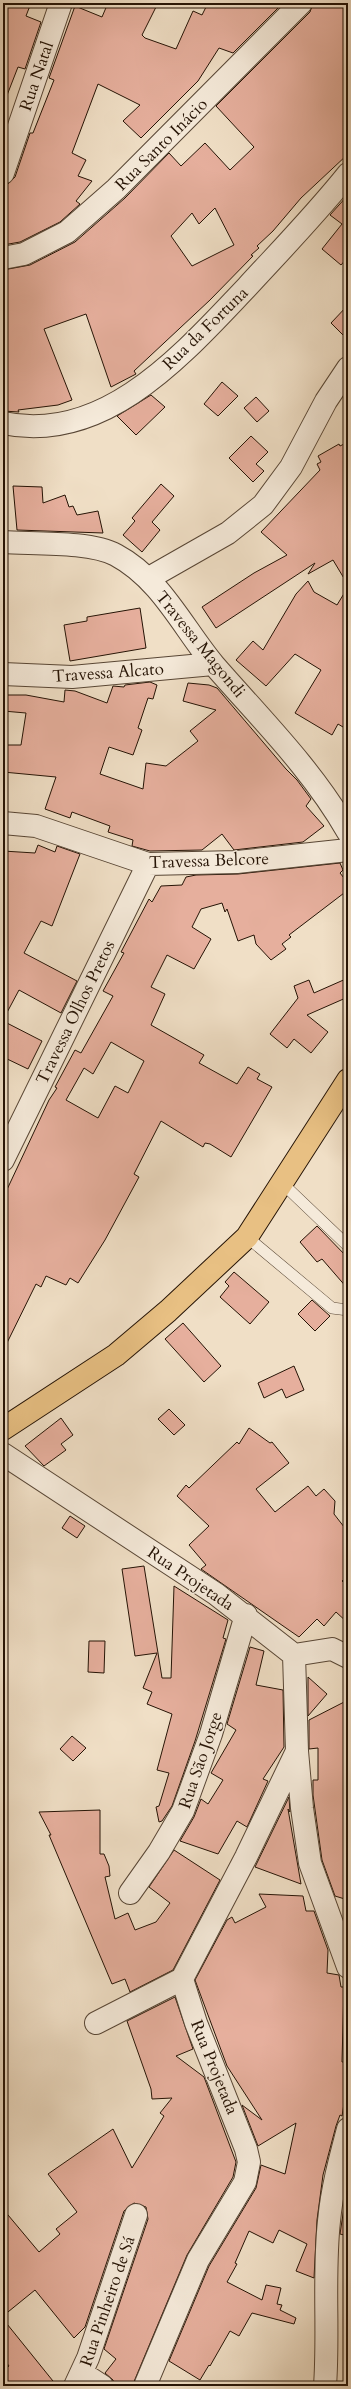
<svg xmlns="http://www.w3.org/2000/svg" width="351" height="2389" viewBox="0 0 351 2389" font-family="Cardo,serif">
  <rect width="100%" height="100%" fill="#f0dfc6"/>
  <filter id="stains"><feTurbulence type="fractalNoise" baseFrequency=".005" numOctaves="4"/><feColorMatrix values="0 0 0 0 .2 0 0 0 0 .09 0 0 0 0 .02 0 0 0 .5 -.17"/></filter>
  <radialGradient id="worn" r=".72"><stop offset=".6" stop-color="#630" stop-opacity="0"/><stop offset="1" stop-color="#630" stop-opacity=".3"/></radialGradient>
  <path fill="#e6af9d" stroke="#251305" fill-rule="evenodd" d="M 3,3 L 31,3 L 26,16 L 41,22 L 25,69 L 18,67 L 4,103 Z
    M 108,3 L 158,3 L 142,35 L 145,38 L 176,49 L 193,11 L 202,15 L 208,3 L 283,3 L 233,53 L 219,48 L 198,81 L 141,138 L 123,121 L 140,105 L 98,84 L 72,153 L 86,160 L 78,176 L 92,181 L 76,201 L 80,204 L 60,222 L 20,242 L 3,245 L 3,196 L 7,185 L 15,177 L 30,133 L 33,133 L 54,80 L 49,78 L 75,6 L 102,17 Z
    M 313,3 L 348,3 L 348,154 L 301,198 L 273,231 L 257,246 L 259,248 L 251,255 L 253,256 L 210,300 L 134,371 L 136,374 L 111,387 L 86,314 L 44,329 L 72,400 L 58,405 L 18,410 L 19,412 L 3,411 L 3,270 L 30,265 L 75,242 L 125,198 L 169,153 L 181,166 L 205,143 L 230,170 L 254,147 L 216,106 L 310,12 ZM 215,208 L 234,245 L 192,266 L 171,236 L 192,213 L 199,224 Z
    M 348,195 L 348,257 L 341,265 L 322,249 L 342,224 L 330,215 Z
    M 348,305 L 348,340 L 331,323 Z
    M 222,382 L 238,396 L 218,416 L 204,404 Z
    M 151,395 L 165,407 L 136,435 L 117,416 Z
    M 256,397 L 269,411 L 257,422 L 244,408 Z
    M 251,436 L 268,452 L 256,464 L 264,471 L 253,482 L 229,458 Z
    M 348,442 L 348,585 L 333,560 L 308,574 L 315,563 L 216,628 L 202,607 L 254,573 L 287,555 L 261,532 L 320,470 L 317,464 L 321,462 L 318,456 L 339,444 L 340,446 Z
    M 161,484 L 174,496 L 152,522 L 160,530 L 142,552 L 123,535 L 135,521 L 132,518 Z
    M 13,486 L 42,487 L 43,503 L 65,495 L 69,507 L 73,506 L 77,515 L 98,511 L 103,533 L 17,530 Z
    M 308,581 L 314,592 L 337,605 L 348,587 L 348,730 L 338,724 L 332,735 L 295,713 L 321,670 L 295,654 L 266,686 L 236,660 L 253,641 L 263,650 L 296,594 Z
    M 140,608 L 146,648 L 70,661 L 64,625 L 87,621 L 87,617 Z
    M 150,682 L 157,685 L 153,699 L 148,698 L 138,728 L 142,730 L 133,755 L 109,747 L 100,774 L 143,789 L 146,763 L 166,766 L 198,741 L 190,731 L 216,710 L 183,701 L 188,683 L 209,685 L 217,688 L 286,769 L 297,780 L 311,799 L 306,806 L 324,826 L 303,842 L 234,850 L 222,834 L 202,850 L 150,851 L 132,846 L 133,840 L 108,832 L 110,826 L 72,812 L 70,818 L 45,809 L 56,777 L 3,772 L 3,745 L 21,745 L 26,713 L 3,711 L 3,695 L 26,695 L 64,702 L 65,690 L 75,691 L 107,703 L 113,686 L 124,687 L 125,685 Z
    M 38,845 L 55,852 L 57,846 L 80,854 L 52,926 L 41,921 L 24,953 L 77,981 L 61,1013 L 19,990 L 3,1020 L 3,851 L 35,853 Z
    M 340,863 L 343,870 L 340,873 L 348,883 L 348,890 L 289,935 L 291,937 L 282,944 L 286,949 L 271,960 L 256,944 L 254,935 L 238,941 L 227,909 L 225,912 L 222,903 L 201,909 L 192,927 L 211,939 L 194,969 L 167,955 L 151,987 L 165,994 L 151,1025 L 204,1055 L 199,1063 L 237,1084 L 248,1067 L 260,1074 L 257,1079 L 272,1087 L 231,1157 L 210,1144 L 205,1143 L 203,1147 L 161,1121 L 134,1174 L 139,1177 L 105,1240 L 78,1283 L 70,1278 L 66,1285 L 46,1276 L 41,1287 L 36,1284 L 3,1351 L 3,1198 L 49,1100 L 57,1088 L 55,1087 L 75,1050 L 81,1053 L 113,996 L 103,991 L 124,953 L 121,952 L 149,899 L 152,902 L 161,886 L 182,885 L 186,877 L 196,875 L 238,874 ZM 111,1042 L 144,1061 L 128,1093 L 115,1086 L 98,1118 L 66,1100 L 84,1068 L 93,1074 Z
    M 348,978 L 348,997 L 307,1015 L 328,1032 L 311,1053 L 294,1039 L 287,1048 L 270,1034 L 298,998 L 294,986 L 309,980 L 314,993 Z
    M 3,1021 L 42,1041 L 28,1069 L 3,1057 Z
    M 317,1226 L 348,1258 L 348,1289 L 322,1259 L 317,1262 L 300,1242 Z
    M 234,1272 L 269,1302 L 250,1324 L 220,1297 L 229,1286 L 225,1282 Z
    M 312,1300 L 330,1316 L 315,1331 L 298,1314 Z
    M 183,1323 L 221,1366 L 204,1382 L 165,1339 Z
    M 294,1366 L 304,1390 L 286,1398 L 282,1389 L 264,1398 L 258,1383 Z
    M 169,1409 L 185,1425 L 174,1435 L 158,1419 Z
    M 61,1418 L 73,1435 L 61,1444 L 66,1450 L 44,1466 L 25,1446 Z
    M 249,1428 L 270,1443 L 272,1442 L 289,1463 L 256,1489 L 275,1512 L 308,1486 L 316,1496 L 324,1489 L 335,1501 L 334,1514 L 348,1532 L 348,1575 L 342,1581 L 348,1587 L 348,1623 L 336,1612 L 324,1626 L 317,1619 L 299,1637 L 201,1569 L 206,1565 L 189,1545 L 209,1526 L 177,1496 L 186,1485 L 189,1488 L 237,1442 L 239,1444 Z
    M 70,1516 L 85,1526 L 77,1538 L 62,1528 Z
    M 144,1566 L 162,1678 L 171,1678 L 174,1586 L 228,1620 L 223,1638 L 226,1639 L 195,1741 L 172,1806 L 162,1821 L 159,1822 L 156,1807 L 159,1806 L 169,1773 L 157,1770 L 172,1714 L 147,1704 L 152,1692 L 143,1688 L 157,1653 L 135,1656 L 122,1569 Z
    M 89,1641 L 105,1641 L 104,1673 L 88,1672 Z
    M 250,1647 L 264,1651 L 256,1685 L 283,1690 L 284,1747 L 263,1779 L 268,1781 L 247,1827 L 237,1821 L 218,1854 L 180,1841 L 194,1817 L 201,1799 L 208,1804 L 223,1780 L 211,1773 L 236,1730 L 227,1724 Z
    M 308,1677 L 327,1694 L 308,1716 Z
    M 348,1700 L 348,1900 L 335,1896 L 322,1860 L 313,1795 L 313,1780 L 318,1780 L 318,1748 L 309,1749 L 309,1720 Z
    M 72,1736 L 86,1748 L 73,1761 L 60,1749 Z
    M 289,1797 L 290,1812 L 288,1809 L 301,1884 L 255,1867 Z
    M 100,1810 L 100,1854 L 104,1854 L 109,1866 L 110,1876 L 105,1877 L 115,1919 L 128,1913 L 135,1930 L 156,1922 L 170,1903 L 149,1887 L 174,1850 L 220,1880 L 173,1970 L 130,1992 L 125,1979 L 112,1984 L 49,1835 L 51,1835 L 39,1812 Z
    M 259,1894 L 303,1896 L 306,1911 L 314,1911 L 328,1950 L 327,1973 L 339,1975 L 341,1987 L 344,1987 L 342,2062 L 348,2062 L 348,2079 L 342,2116 L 340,2115 L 336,2126 L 323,2175 L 317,2220 L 314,2278 L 296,2271 L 307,2244 L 279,2230 L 273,2243 L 249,2231 L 235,2263 L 237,2264 L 227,2282 L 262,2300 L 266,2285 L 281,2288 L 277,2304 L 282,2305 L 280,2310 L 296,2318 L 294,2324 L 252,2313 L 239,2336 L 230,2331 L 210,2366 L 209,2365 L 200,2380 L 169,2361 L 209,2266 L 256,2188 L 261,2165 L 285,2174 L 296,2123 L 258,2146 L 242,2105 L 262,2120 L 227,2066 L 195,1980 L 227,1920 L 232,1917 L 235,1923 L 266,1907 Z
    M 175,1997 L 193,2049 L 176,2056 L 204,2077 L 236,2162 L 233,2177 L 187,2255 L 133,2384 L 131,2386 L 114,2386 L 113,2380 L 105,2373 L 116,2359 L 104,2349 L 148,2219 L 146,2207 L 134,2203 L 124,2211 L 85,2327 L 74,2338 L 35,2290 L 3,2316 L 3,2209 L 39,2252 L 60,2234 L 56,2229 L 77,2212 L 48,2174 L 113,2129 L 132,2168 L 164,2116 L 160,2113 L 172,2098 L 152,2099 L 151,2089 L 127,2021 Z
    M 348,2181 L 348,2236 L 340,2234 Z
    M 3,2319 L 57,2386 L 3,2386 L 3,2371 L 9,2366 L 3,2358 Z"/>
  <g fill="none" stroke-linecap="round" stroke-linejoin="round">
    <g stroke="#584635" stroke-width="12">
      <path id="service" d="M 282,1183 L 348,1246
        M 247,1237 L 332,1308 L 348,1310"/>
    </g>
    <g stroke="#584635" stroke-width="24">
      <path id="minor" d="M 3,173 L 61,3
        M 3,258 L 24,254 L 67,232 L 116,189 L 301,3
        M 3,423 C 105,445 184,353 247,287 C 281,250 316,214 348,174
        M 3,542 C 33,544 91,541 116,555 C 161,579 183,628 214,665 C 261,719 312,769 348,832
        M 149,578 L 228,533 L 263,505 L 291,467 L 326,401 L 348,368
        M 3,674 L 72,677 L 213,664
        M 3,823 L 36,826 L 148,864 L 237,862 L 348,850
        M 3,1160 L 148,864
        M 3,1454 L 216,1594 L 294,1655 L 297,1751 L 246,1857 L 182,1979 L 196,2023 L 246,2149 L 249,2162 L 245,2182 L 198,2260 L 145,2386
        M 294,1655 L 332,1649 L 348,1657
        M 297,1751 L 302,1808 L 310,1863 L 348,1967
        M 130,1893 L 159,1852 L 183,1811 L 211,1734 L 246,1615
        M 96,2023 L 182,1979
        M 82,2373 L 102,2386
        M 75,2386 L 88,2358 L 136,2215
        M 325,2386 C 329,2331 323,2276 329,2221 C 332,2189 340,2159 348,2129"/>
    </g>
    <g stroke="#251305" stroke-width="24">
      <path id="primary" d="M 3,1429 L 116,1355 L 168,1311 L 247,1237 L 348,1080"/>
    </g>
    <use href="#service" stroke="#f5eada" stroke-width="11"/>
    <use href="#minor" stroke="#f5eada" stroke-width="22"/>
    <use href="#primary" stroke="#e8c083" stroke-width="22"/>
  </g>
  <g text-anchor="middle" stroke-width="3" stroke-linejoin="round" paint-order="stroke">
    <g font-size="17" fill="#251305" stroke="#f5eada">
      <text transform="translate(36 76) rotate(-71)" y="6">Rua Natal</text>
      <text transform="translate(161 144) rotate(-45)" y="6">Rua Santo Inácio</text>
      <text transform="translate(205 328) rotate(-44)" y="6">Rua da Fortuna</text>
      <text transform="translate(201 644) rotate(51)" y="6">Travessa Magondi</text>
      <text transform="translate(108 672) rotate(-4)" y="6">Travessa Alcato</text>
      <text transform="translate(209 860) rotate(-2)" y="6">Travessa Belcore</text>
      <text transform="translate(75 1012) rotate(-64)" y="6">Travessa Olhos Pretos</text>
      <text transform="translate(191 1578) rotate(34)" y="6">Rua Projetada</text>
      <text transform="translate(200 1760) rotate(-71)" y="6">Rua São Jorge</text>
      <text transform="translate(215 2067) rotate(68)" y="6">Rua Projetada</text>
      <text transform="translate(107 2301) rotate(-71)" y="6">Rua Pinheiro de Sá</text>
    </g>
  </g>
  <rect width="351" height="2389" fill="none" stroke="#f0dfc6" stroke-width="16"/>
  <rect x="4" y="4" width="343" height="2381" fill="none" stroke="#251305" stroke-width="2"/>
  <rect x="8" y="8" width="335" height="2373" fill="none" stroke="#251305"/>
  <rect width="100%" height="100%" filter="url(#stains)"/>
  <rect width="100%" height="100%" fill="url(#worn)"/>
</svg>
